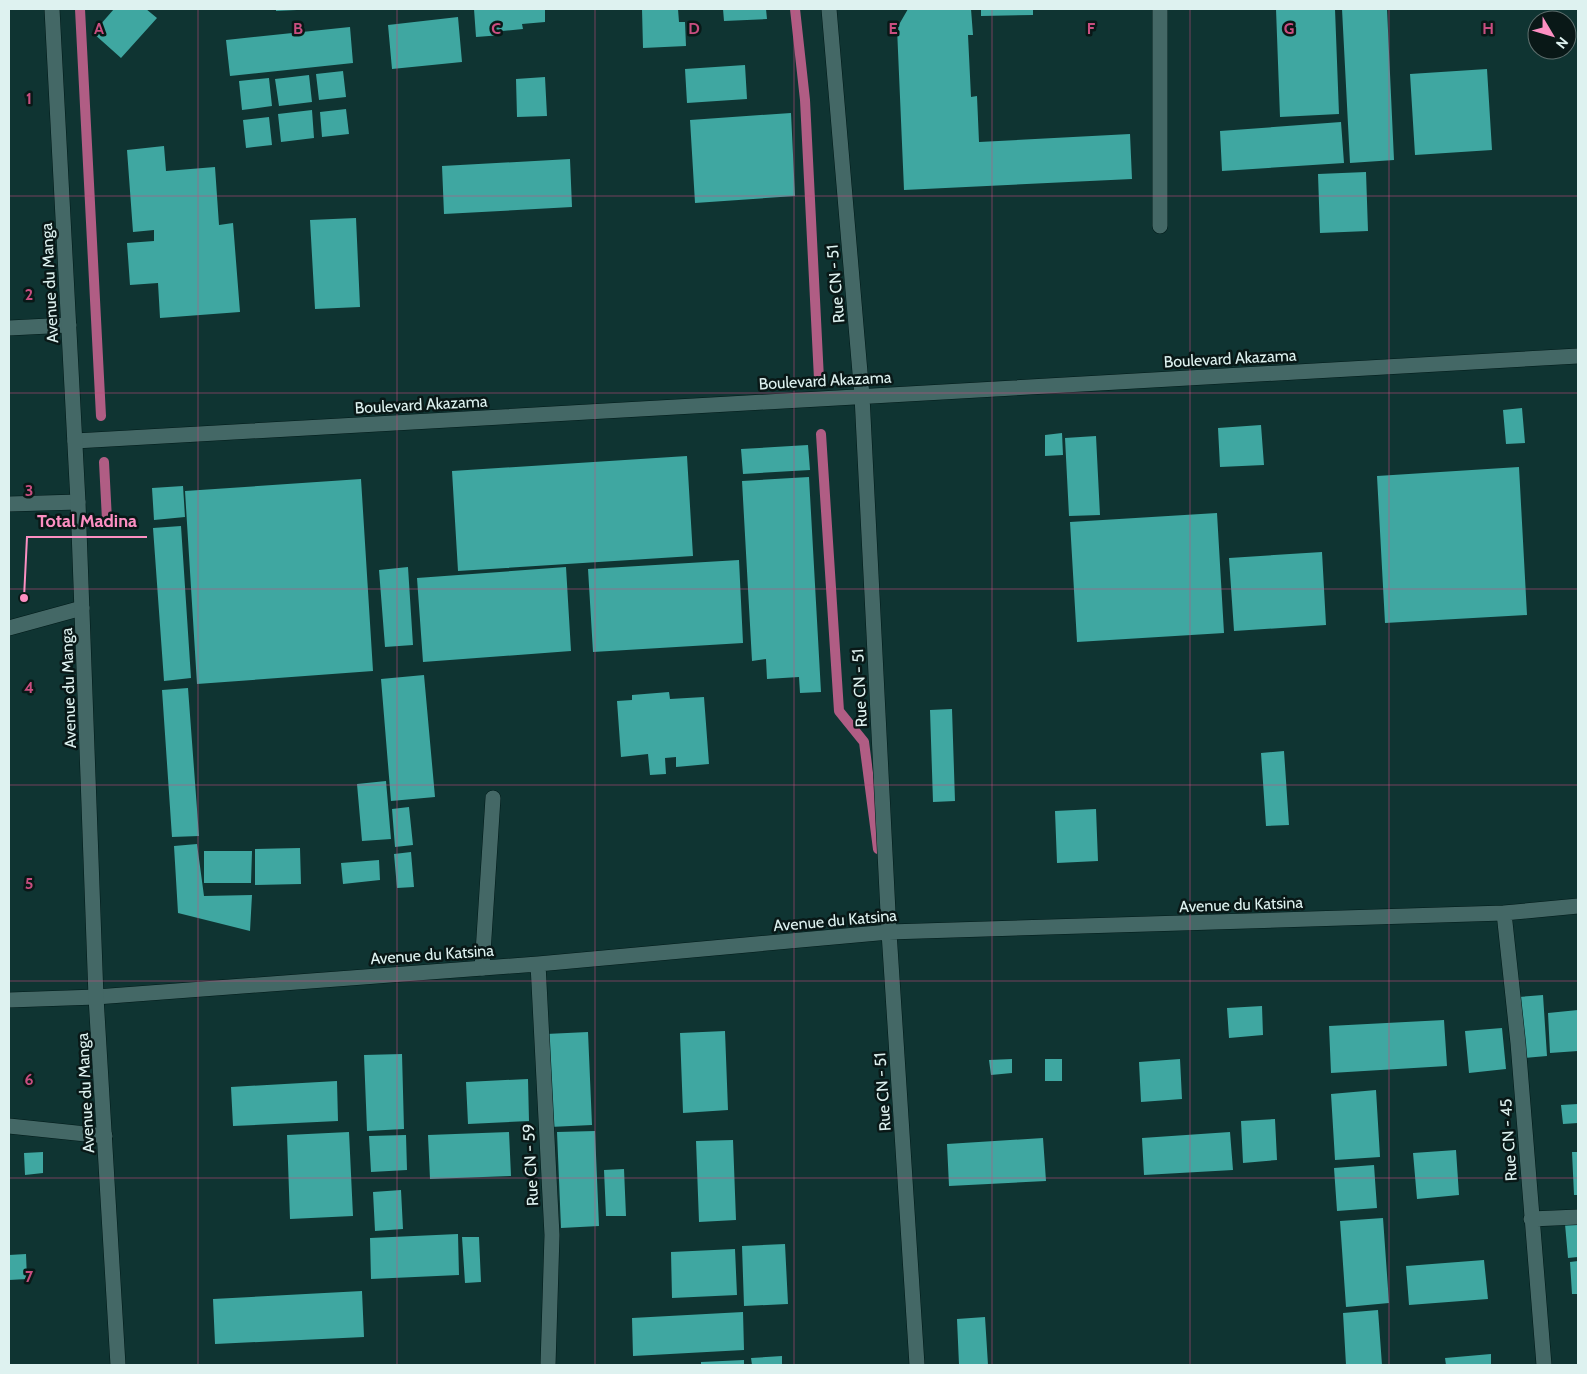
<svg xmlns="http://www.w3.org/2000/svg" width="1587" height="1374" viewBox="0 0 1587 1374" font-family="Cabin,sans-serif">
  <rect width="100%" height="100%" fill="#0f3432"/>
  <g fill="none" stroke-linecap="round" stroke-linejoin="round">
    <path stroke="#b05d84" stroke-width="10" d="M 80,9 L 101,416
      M 795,9 L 805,100 L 819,379
      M 821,434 L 839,711 L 864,742 L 878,849
      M 104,462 L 107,520"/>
  </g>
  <path fill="#3fa7a1" d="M 114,9 L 146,9 L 157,18 L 121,58 L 93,33 Z
    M 276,9 L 297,9 L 297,10 L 276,11 Z
    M 474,9 L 545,9 L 545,22 L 522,24 L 523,29 L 502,31 L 502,35 L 476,37 Z
    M 642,9 L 678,9 L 679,22 L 685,22 L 686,46 L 643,48 Z
    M 723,9 L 766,9 L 767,19 L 724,21 Z
    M 908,9 L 971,9 L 973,35 L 968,35 L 971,97 L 977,96 L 979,142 L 1130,134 L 1132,179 L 904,190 L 897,28 Z
    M 981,9 L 1033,9 L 1033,15 L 981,16 Z
    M 1276,9 L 1335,9 L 1339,114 L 1280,117 Z
    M 1342,9 L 1387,9 L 1394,160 L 1350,163 Z
    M 458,17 L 462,62 L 392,69 L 388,25 Z
    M 350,27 L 353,63 L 230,76 L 226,40 Z
    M 745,65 L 747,99 L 687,103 L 685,69 Z
    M 1487,69 L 1492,150 L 1415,155 L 1410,74 Z
    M 343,71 L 346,97 L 319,100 L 316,74 Z
    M 309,75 L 312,102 L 279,106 L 275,79 Z
    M 545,77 L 547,116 L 517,117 L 516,79 Z
    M 269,78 L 272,106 L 242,110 L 239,81 Z
    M 346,109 L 349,134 L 322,137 L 320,112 Z
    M 312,110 L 314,138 L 281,142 L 278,114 Z
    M 791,113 L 795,196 L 695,203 L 690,120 Z
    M 269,117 L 272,145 L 246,148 L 243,120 Z
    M 1341,122 L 1344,163 L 1222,171 L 1220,131 Z
    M 164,146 L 166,171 L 215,167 L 219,225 L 233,223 L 240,312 L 160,318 L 158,283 L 130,285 L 127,243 L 154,241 L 154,230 L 133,232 L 127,150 Z
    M 570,159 L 572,207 L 444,214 L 442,166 Z
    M 1366,172 L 1368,231 L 1320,233 L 1318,174 Z
    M 356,218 L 360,307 L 315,309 L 310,220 Z
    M 1522,408 L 1525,443 L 1506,444 L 1503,410 Z
    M 1261,425 L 1264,465 L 1220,467 L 1218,428 Z
    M 1062,433 L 1063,455 L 1045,456 L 1045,435 Z
    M 1096,436 L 1100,515 L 1069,516 L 1065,438 Z
    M 808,445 L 810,470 L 743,474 L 741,449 Z
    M 687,456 L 693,556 L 458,571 L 452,471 Z
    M 1519,467 L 1527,615 L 1385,623 L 1377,476 Z
    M 809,477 L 821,692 L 800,693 L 799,677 L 767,679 L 766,659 L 752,661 L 742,481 Z
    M 361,479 L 373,671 L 197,684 L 185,491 Z
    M 183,486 L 185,517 L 154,520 L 152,488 Z
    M 1217,513 L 1224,633 L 1077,642 L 1070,522 Z
    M 181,526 L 191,678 L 164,681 L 153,528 Z
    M 1322,552 L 1326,625 L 1234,631 L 1229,558 Z
    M 739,560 L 743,643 L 593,652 L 588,569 Z
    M 408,567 L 413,645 L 385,647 L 379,570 Z
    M 566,567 L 571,651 L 423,662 L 417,578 Z
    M 424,675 L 435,797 L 391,801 L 381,679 Z
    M 188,688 L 199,836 L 172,837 L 162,690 Z
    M 669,692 L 670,699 L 704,697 L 709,764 L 676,767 L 676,757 L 665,758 L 666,774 L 650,775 L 648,754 L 621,757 L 617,701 L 632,700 L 632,695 Z
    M 952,709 L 955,801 L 933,802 L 930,710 Z
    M 1284,751 L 1289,825 L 1266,826 L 1261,753 Z
    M 386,781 L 391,839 L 362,841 L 357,784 Z
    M 409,807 L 413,845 L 395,847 L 392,809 Z
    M 1096,809 L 1098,861 L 1057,863 L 1055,811 Z
    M 197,844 L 204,896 L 252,895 L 250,931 L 178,913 L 174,846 Z
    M 300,848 L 301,884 L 255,885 L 255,849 Z
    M 204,851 L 252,851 L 251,883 L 204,883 Z
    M 411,852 L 414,887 L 397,888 L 394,854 Z
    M 379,860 L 380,880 L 343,884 L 341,863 Z
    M 1543,995 L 1547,1056 L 1523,1058 L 1519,997 Z
    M 1262,1006 L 1263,1035 L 1229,1038 L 1227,1008 Z
    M 1578,1010 L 1578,1051 L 1550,1053 L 1548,1013 Z
    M 1444,1020 L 1447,1066 L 1331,1073 L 1329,1026 Z
    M 1502,1028 L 1506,1069 L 1469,1073 L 1465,1031 Z
    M 725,1031 L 728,1110 L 683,1113 L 680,1033 Z
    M 588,1032 L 592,1125 L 550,1127 L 546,1034 Z
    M 402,1054 L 404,1129 L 367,1131 L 364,1055 Z
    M 1012,1059 L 1012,1073 L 991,1075 L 989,1060 Z
    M 1045,1059 L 1062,1059 L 1062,1081 L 1045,1081 Z
    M 1180,1059 L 1182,1099 L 1141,1102 L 1139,1062 Z
    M 528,1079 L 529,1121 L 468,1124 L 466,1082 Z
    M 337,1081 L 338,1121 L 233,1126 L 231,1087 Z
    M 1376,1090 L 1380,1157 L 1335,1160 L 1331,1094 Z
    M 1578,1104 L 1578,1123 L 1563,1124 L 1561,1105 Z
    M 1275,1119 L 1277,1160 L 1243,1163 L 1241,1121 Z
    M 595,1131 L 599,1226 L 561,1228 L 557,1132 Z
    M 349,1132 L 353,1216 L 290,1219 L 287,1135 Z
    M 509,1132 L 511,1176 L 430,1179 L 428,1135 Z
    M 1230,1132 L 1233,1170 L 1144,1175 L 1142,1138 Z
    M 406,1135 L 407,1170 L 371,1172 L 369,1136 Z
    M 1043,1138 L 1046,1181 L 949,1186 L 947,1144 Z
    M 733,1140 L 736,1220 L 699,1222 L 696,1141 Z
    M 1456,1150 L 1459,1195 L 1417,1199 L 1413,1153 Z
    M 43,1152 L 43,1173 L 25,1175 L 24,1153 Z
    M 1572,1152 L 1578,1152 L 1578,1195 L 1574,1195 Z
    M 1374,1165 L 1377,1208 L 1337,1211 L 1334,1168 Z
    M 624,1169 L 626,1216 L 606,1216 L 604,1170 Z
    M 401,1190 L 403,1229 L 375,1231 L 373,1192 Z
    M 1383,1218 L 1389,1303 L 1346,1307 L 1340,1221 Z
    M 1565,1224 L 1578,1224 L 1578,1257 L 1568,1258 Z
    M 458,1234 L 459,1275 L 371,1279 L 370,1238 Z
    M 462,1237 L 479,1237 L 481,1282 L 465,1283 Z
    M 785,1244 L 788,1304 L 744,1306 L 742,1246 Z
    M 735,1249 L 737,1295 L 672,1298 L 671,1252 Z
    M 26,1254 L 27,1279 L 9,1280 L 9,1255 Z
    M 1484,1260 L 1488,1299 L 1409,1305 L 1406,1266 Z
    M 1578,1261 L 1578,1294 L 1572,1294 L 1570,1262 Z
    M 362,1291 L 364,1337 L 215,1344 L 213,1299 Z
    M 1378,1310 L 1382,1365 L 1346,1365 L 1343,1313 Z
    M 743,1312 L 744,1350 L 633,1356 L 632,1318 Z
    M 985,1317 L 988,1365 L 959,1365 L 957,1319 Z
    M 1491,1354 L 1491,1365 L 1446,1365 L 1445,1358 Z
    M 782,1356 L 782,1365 L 752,1365 L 751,1358 Z
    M 744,1360 L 744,1365 L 701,1365 L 701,1362 Z"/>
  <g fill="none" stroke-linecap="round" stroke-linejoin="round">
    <g stroke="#011a19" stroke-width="16">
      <path id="lane" d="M 1160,9 L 1160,226
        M 9,328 L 69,325
        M 9,628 L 82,608
        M 482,968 L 493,798
        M 9,1126 L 105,1136"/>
    </g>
    <g stroke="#011a19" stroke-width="16">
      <path id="street" d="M 829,9 L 862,396 L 889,932 L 917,1365
        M 75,441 L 1578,356
        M 9,504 L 78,502
        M 1504,913 L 1518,1043 L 1544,1365
        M 538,964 L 552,1235 L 548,1365
        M 9,1000 L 96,997 L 538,964 L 889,932 L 1504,913 L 1578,906
        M 1531,1219 L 1578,1217"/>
    </g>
    <g stroke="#011a19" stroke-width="16">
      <path id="secondary" d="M 52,9 L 78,502 L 96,997 L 118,1365"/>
    </g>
    <use href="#lane" stroke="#446866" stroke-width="15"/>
    <use href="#street" stroke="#446866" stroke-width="15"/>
    <use href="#secondary" stroke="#446866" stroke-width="15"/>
  </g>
  <path fill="none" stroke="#c94e80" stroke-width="1" stroke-opacity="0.55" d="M 198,9 L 198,1365M 397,9 L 397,1365M 595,9 L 595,1365M 794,9 L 794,1365M 992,9 L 992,1365M 1190,9 L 1190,1365M 1389,9 L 1389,1365M 9,196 L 1578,196M 9,393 L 1578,393M 9,589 L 1578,589M 9,785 L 1578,785M 9,981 L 1578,981M 9,1178 L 1578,1178"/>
  <g text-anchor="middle" stroke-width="5" stroke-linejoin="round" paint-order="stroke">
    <g font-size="16" fill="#def2f0" stroke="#091817">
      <text transform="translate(49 283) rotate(-93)" y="6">Avenue du Manga</text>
      <text transform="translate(835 284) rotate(-95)" y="6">Rue CN - 51</text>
      <text transform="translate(1230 358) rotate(-3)" y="6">Boulevard Akazama</text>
      <text transform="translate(825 380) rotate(-3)" y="6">Boulevard Akazama</text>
      <text transform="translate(421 404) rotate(-3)" y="6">Boulevard Akazama</text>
      <text transform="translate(68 688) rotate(-92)" y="6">Avenue du Manga</text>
      <text transform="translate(859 688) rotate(-93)" y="6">Rue CN - 51</text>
      <text transform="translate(1241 904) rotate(-2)" y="6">Avenue du Katsina</text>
      <text transform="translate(835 920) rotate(-5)" y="6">Avenue du Katsina</text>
      <text transform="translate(432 954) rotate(-4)" y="6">Avenue du Katsina</text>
      <text transform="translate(882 1092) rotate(-94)" y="6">Rue CN - 51</text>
      <text transform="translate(85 1093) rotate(-93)" y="6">Avenue du Manga</text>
      <text transform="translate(1508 1140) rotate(-94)" y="6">Rue CN - 45</text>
      <text transform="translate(530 1165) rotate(-93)" y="6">Rue CN - 59</text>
    </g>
  </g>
  <g font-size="16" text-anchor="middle" font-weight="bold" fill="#c94e80" stroke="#091817" stroke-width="5" stroke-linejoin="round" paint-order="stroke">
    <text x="99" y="34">A</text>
    <text x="298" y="34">B</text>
    <text x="496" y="34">C</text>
    <text x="694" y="34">D</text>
    <text x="893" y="34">E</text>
    <text x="1091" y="34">F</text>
    <text x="1289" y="34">G</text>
    <text x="1488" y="34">H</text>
    <text x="29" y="104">1</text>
    <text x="29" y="300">2</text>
    <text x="29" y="496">3</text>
    <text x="29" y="693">4</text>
    <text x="29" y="889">5</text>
    <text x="29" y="1085">6</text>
    <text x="29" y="1282">7</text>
  </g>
  <path fill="none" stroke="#fc8fc2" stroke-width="2" d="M24 598L27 537H147"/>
  <circle fill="#fc8fc2" stroke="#091817" stroke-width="2" cx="24" cy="598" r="5"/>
  <g font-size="18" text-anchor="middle" font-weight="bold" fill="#fc8fc2" stroke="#091817" stroke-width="5" stroke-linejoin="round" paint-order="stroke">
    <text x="87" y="527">Total Madina</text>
  </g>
  <rect width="1587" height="1374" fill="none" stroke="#def2f0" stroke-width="20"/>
  <g transform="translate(1552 35) rotate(128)"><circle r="24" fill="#091817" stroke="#5e6f6e"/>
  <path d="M0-4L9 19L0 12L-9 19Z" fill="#fc8fc2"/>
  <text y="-8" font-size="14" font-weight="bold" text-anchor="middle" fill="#def2f0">N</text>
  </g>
</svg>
